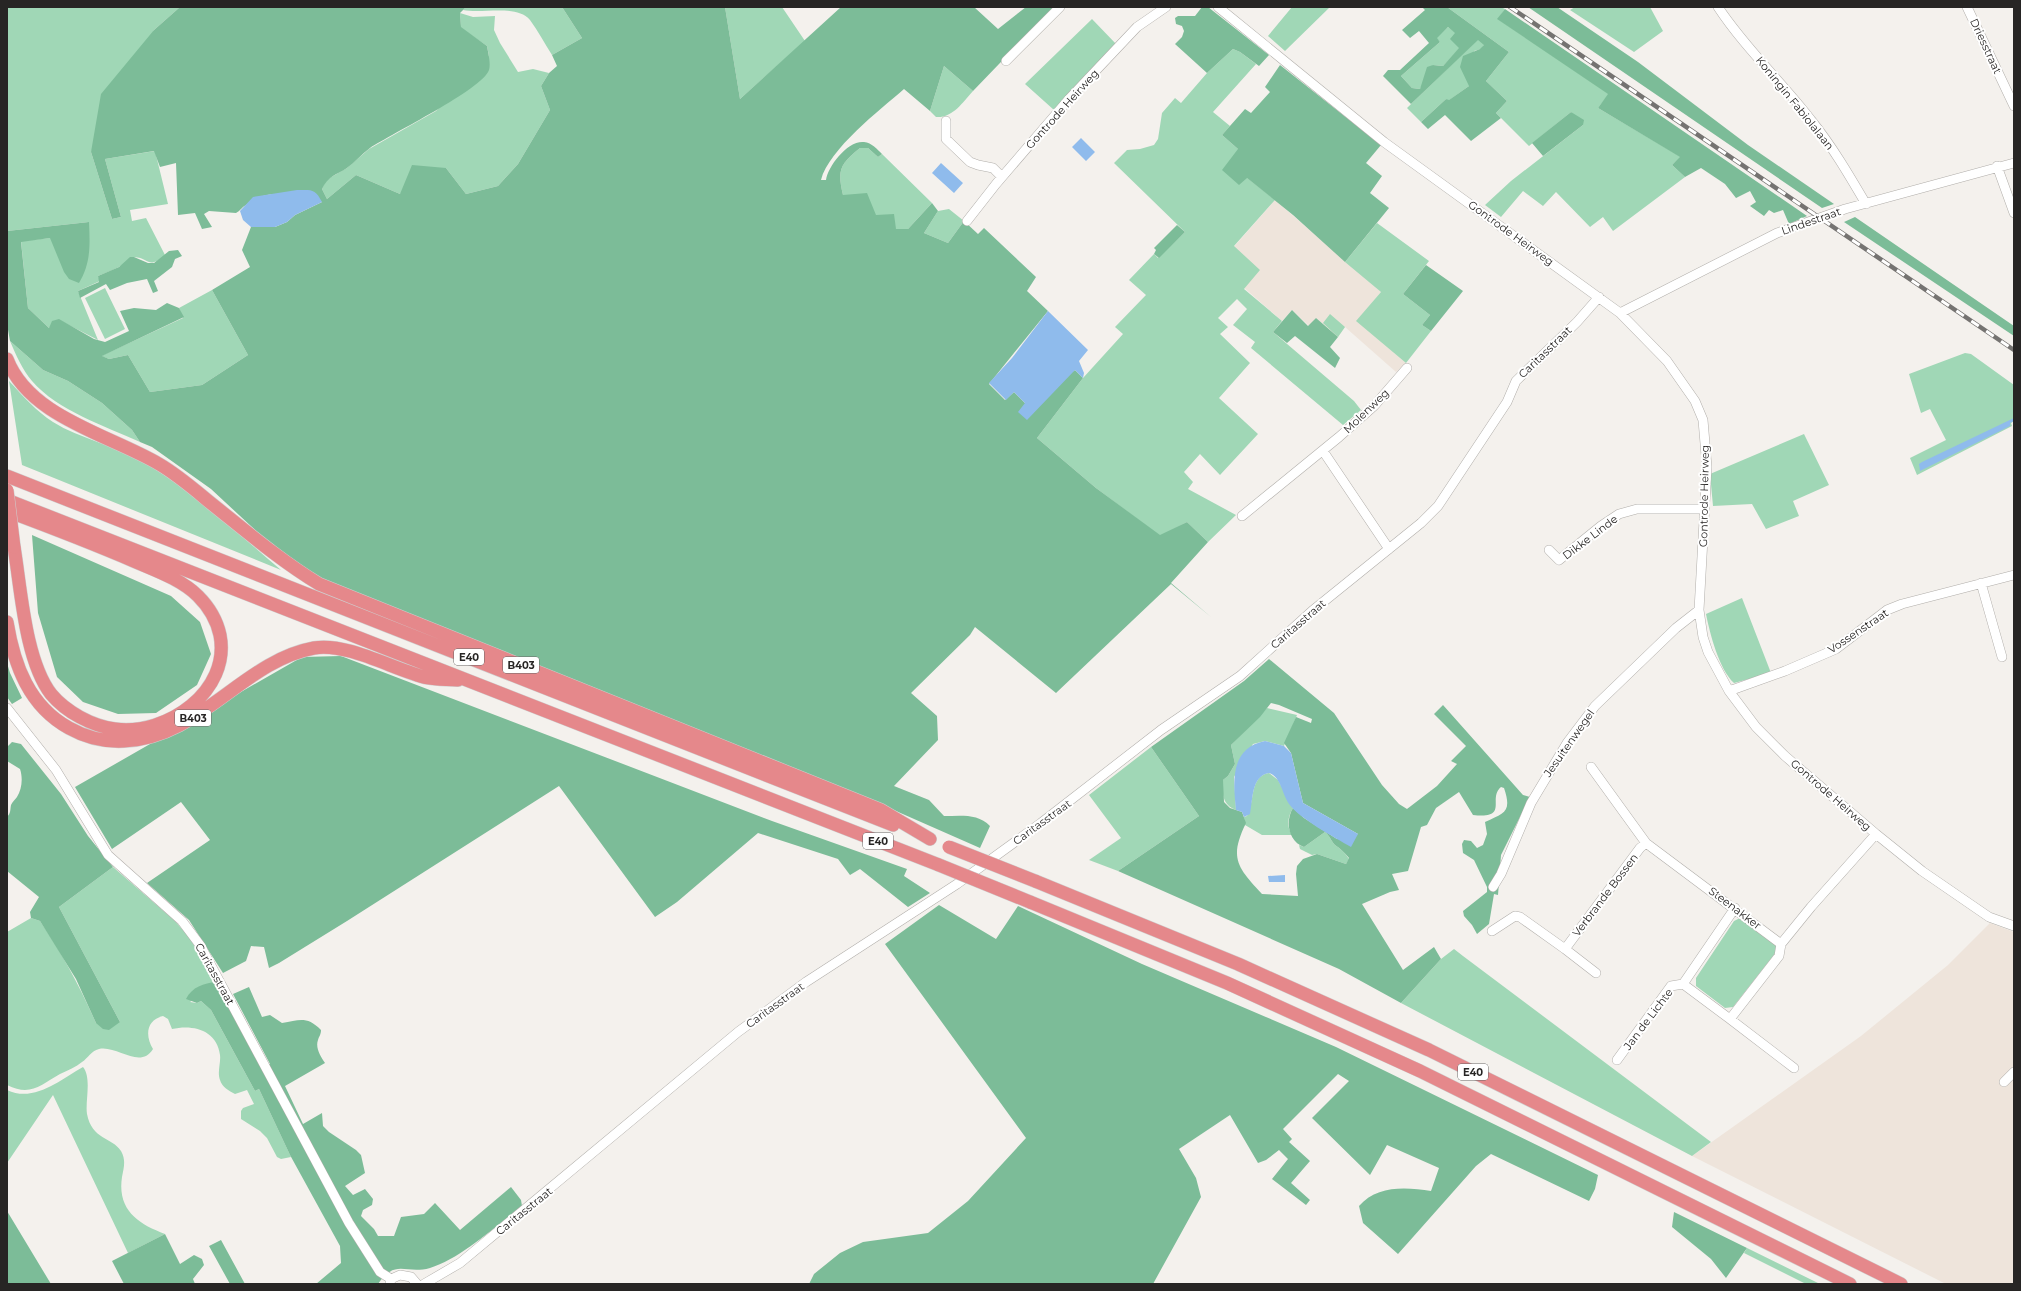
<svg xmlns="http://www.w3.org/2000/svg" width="2021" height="1291" viewBox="0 0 2021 1291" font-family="Montserrat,sans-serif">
  <rect width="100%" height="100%" fill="#f4f1ed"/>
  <path fill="#eee4db" d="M 1275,200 L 1381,292 L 1357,321 L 1406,363 L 1396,372 L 1345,327 L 1338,337 L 1316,318 L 1309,326 L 1292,310 L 1282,321 L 1218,265 Z
    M 1990,923 L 2014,932 L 2014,1284 L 1946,1284 L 1692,1156 L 1861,1036 L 1948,965 Z"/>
  <path fill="#a0d7b6" d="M 7,7 L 180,7 L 154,30 L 91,152 L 112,219 L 121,217 L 105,159 L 155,151 L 168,204 L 130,210 L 132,221 L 146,218 L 165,255 C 148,270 150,258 134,257 C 129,257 127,261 124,264 C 116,269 107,272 98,276 L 100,281 L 78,291 L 98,340 L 59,320 L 49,328 L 28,308 L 21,241 L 50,238 L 89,222 L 7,231 Z
    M 466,7 L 562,7 L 582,38 L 552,55 C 545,44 538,31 530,20 C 516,4 483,14 463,10 Z
    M 725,7 L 782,7 L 805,41 L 740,99 Z
    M 1292,7 L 1330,7 L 1285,51 L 1268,36 Z
    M 1447,7 L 1501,7 L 1505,9 L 1498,19 L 1609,94 L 1598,108 L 1681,157 L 1672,165 L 1685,177 L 1613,231 L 1603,217 L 1590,227 L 1556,192 L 1543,206 L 1523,191 L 1501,217 L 1485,205 L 1511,181 L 1583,125 L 1571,112 L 1529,146 L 1496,113 L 1507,101 L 1486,81 L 1509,52 Z
    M 1575,7 L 1650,7 L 1663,31 L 1634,52 L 1570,10 Z
    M 460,13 L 473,17 L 495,16 L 494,30 L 500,43 L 518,72 L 533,69 L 549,73 L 541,86 L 550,110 L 518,164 L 498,186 L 466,194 L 446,168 L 400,194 L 356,175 L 327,199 L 322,189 L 326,180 L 347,168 L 369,149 L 436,111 L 489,56 L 487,46 L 461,28 Z
    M 1092,19 L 1117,45 L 1054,110 L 1025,84 Z
    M 1448,27 L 1456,33 L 1460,48 L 1443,66 L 1433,65 L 1420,89 L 1412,88 L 1401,76 L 1440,42 L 1436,38 Z
    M 1478,39 L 1485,44 L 1481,49 L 1474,51 L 1469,86 L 1448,101 L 1446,99 L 1421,122 L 1407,108 Z
    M 1233,49 L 1240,52 L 1256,64 L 1213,112 L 1230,126 L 1222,135 L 1238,149 L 1246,177 L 1275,200 L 1234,246 L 1260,270 L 1244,289 L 1282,321 L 1273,332 L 1354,401 L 1361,410 L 1343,425 L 1251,348 L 1255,342 L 1233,325 L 1247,309 L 1237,299 L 1218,318 L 1228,327 L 1220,334 L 1250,363 L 1219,398 L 1258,434 L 1220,475 L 1200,454 L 1184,472 L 1193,482 L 1188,489 L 1236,515 L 1208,542 L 1187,522 L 1160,536 L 1096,488 L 1037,438 L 1083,378 L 1123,334 L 1115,327 L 1146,295 L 1129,280 L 1154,254 L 1158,258 L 1185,232 L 1114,163 L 1127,150 L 1140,149 L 1154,145 L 1158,139 L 1162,113 L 1175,98 L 1181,103 L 1207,73 Z
    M 944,66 L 973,91 C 962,103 953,118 936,117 L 930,111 Z
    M 860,148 L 868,148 L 878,157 L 882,154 L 932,203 L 908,229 L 896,229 L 843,195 C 837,170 840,164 860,148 Z
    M 949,209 L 964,221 L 948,243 L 924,233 L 938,211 Z
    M 1377,223 L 1429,261 L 1403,294 L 1430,315 L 1422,325 L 1431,331 L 1406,363 L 1356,321 L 1381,292 L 1345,262 Z
    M 105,288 L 125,329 L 105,339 L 85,298 Z
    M 212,290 L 248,355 L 202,385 L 150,392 L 128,355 L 109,359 L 101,356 L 183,318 L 179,308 Z
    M 1330,314 L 1345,327 L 1338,337 L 1323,323 Z
    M 10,341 L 43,370 L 68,381 L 102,403 L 132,430 L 140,442 C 105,426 58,411 32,381 C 22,369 16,355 10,341 Z
    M 1965,353 L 1971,354 L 2014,385 L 2014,421 L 2011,423 L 2012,426 L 1917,475 L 1910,458 L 1946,440 L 1930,409 L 1921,413 L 1909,374 Z
    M 9,381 C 23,396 36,411 53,422 C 80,439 115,445 142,461 C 193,491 236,532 281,570 L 22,465 Z
    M 1804,434 L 1829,485 L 1793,501 L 1799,516 L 1766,529 L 1752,504 L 1713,506 L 1710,474 Z
    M 1742,598 L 1771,673 L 1734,683 C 1719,669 1710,634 1706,614 Z
    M 1267,708 L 1297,715 L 1284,746 L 1265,741 L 1253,744 L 1234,777 L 1236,810 C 1222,805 1222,793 1223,780 L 1228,776 L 1235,764 L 1231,745 Z
    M 1151,747 L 1199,816 L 1118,871 L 1089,860 L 1121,838 L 1089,795 Z
    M 1269,773 L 1278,780 L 1293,808 C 1288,816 1286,826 1292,835 L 1262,835 L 1245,825 L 1244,817 L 1247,816 C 1255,803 1249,776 1269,773 Z
    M 1325,832 C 1330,836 1331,841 1335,845 C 1341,849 1345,853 1349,859 L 1346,864 L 1317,854 L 1312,855 L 1300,849 L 1299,845 L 1304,847 Z
    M 113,867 L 175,921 L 189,937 L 216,982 L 190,1002 L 197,1003 L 201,1001 L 211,1010 L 255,1091 L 259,1089 L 291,1157 L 281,1159 L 277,1157 L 267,1138 L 260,1131 L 241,1119 L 241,1111 L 243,1108 L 254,1104 L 247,1090 L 235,1094 C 229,1091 222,1087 220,1080 C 217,1072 221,1063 220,1055 C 217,1030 193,1024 172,1029 L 168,1019 L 163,1016 C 146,1020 145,1036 153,1049 C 140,1070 117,1045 99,1049 C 91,1051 88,1058 82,1062 C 76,1067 68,1070 60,1074 C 40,1085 31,1097 7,1085 L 7,932 L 31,918 L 40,921 C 63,955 79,985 96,1023 L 120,1022 L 59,907 Z
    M 1740,918 L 1776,945 L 1777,951 L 1733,1007 L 1725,1008 L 1696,986 L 1696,978 L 1734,921 Z
    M 1454,949 L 1463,956 L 1711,1142 L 1692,1156 L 1401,1003 L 1441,959 Z
    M 83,1067 C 92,1078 85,1101 87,1114 C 92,1140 112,1137 121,1151 C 126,1160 124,1167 122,1177 C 117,1210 138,1224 165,1234 L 128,1253 L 53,1095 L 7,1163 L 7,1090 C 34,1103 60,1080 83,1067 Z
    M 1747,1248 L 1820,1284 L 1806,1284 L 1744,1253 Z"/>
  <path fill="#7cbc98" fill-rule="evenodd" d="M 180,7 L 466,7 L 460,13 L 461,27 L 487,46 C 488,52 491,63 489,70 C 483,89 391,134 370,148 C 362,154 355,162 347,168 C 336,175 328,176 322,189 L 327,199 L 356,175 L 400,194 L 412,165 L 446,168 L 466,194 L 498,186 L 518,164 L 550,110 L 541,86 L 549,73 L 557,66 L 552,55 L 582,38 L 562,7 L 725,7 L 740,99 L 841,7 L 974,7 L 998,29 L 1026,7 L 1054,7 L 973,91 L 944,66 L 930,111 L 904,89 C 880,110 829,149 821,180 L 826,180 C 828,166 848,140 864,142 C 872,143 877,149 882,154 L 878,157 L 868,148 L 860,148 C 840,164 837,170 843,195 L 867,193 L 876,215 L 894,214 L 896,229 L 908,229 L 932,203 L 938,211 L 924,233 L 948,243 L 964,221 L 978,234 L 984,228 L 1036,277 L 1027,291 L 1048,311 L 989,384 L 1005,400 L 1014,392 L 1025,403 L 1075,370 L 1083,378 L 1037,438 L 1096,488 L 1160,535 L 1187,522 L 1208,542 L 1171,583 L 1211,617 L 1171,584 L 1056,693 L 975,627 L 970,635 L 911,693 L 937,716 L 938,740 L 894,786 L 929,800 L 944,816 C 960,816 978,813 990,826 L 980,848 L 880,804 L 312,577 L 282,555 L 211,489 L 152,447 L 140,442 L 132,430 L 102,403 L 68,381 L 43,370 L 10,341 L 7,324 L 7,231 L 89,222 C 90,245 91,263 79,283 L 69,279 L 64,272 L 50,238 L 21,242 L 28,308 L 49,328 L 52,321 L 59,319 L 94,339 L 105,342 L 129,331 L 120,311 L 134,308 L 156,310 L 167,303 L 179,308 L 184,317 L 102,356 L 109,359 L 128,355 L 150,392 L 202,385 L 248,355 L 212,290 L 250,267 L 242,250 L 251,227 L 275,227 L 287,222 L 295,215 L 322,202 C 297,196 268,186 246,205 C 242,207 240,211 236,213 L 209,211 L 204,214 L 212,227 L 202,229 L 195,213 L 178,215 L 176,163 L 160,167 L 154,151 L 105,159 L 121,217 L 112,219 L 91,152 L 101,94 L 154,30 Z
    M 1202,7 L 1208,7 L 1269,55 L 1259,66 L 1240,52 L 1233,49 L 1207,73 L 1175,44 L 1182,37 L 1184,31 L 1182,26 L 1176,24 L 1175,18 L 1178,16 L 1195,16 Z
    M 1422,7 L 1447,7 L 1509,52 L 1486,81 L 1507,101 L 1496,113 L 1501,118 L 1471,141 L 1445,115 L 1428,129 L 1421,122 L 1446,99 L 1449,100 L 1469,86 L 1460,67 L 1463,56 L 1480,49 L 1484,45 L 1478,40 L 1411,104 L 1383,76 L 1388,70 L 1400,70 L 1429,43 L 1419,31 L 1410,38 L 1402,30 L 1425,10 ZM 1448,27 L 1455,33 L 1450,39 L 1459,48 L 1443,66 L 1433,65 L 1427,67 L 1420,89 L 1412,88 L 1401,76 L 1440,42 L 1437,38 Z
    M 1528,7 L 1557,7 L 1638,62 L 1748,145 L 1834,204 L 1822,208 Z
    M 1505,9 L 1807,216 L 1789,224 L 1783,210 L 1774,213 L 1769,210 L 1764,216 L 1750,206 L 1756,202 L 1750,191 L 1736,198 L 1725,184 L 1701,168 L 1685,177 L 1672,165 L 1680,157 L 1598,108 L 1608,94 L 1497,19 Z
    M 1280,65 L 1381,145 L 1366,163 L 1382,176 L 1370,193 L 1389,208 L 1345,262 L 1293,215 L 1247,178 L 1239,185 L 1222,170 L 1238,149 L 1222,135 L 1245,109 L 1251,113 L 1270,92 L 1265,87 Z
    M 1571,112 L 1584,120 L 1583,125 L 1543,156 L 1532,143 Z
    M 1855,217 L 2014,326 L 2014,336 L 1844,222 Z
    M 1177,225 L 1185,232 L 1159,258 L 1154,254 L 1156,250 L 1154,248 Z
    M 178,250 L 182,256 L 175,259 L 172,267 L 154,281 L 158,291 L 153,293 L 147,279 L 127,283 L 110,290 L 106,284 L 80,298 L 78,291 L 99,282 L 98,276 L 119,267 L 130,257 L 134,257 L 148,263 L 154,263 L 169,251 Z
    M 1426,265 L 1463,291 L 1431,331 L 1422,325 L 1430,315 L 1403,294 Z
    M 1292,310 L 1308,326 L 1316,318 L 1338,337 L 1330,347 L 1340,358 L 1335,368 L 1295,336 L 1287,343 L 1273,332 Z
    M 32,535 L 171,596 L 200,622 L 211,654 L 197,685 L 156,713 L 118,714 L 83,702 L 57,677 L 38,613 Z
    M 341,656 L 772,821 L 907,869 L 904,876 L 930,893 L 908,907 L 860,869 L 850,875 L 838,859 L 758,833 L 677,902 L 655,917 L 559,786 L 347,921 L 279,963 L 269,968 L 264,947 L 251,946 L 246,961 L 223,973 L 189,920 L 147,883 L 210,840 L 181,802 L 112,849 L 75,787 L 302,657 Z
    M 1269,659 L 1334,713 L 1382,785 L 1399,804 L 1407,809 L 1437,786 L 1457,764 L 1451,761 L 1466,746 L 1434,714 L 1443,705 L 1523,795 L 1530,797 L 1501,855 L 1498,895 L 1494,894 L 1489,924 L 1477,934 L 1472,925 L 1464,916 L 1463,911 L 1487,892 L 1487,887 L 1474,860 L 1463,853 L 1462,844 L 1464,840 L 1471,841 L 1477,848 L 1483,845 L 1487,834 L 1485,822 C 1505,813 1512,812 1504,788 L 1501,787 C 1487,799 1510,819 1473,815 L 1459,792 L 1436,808 L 1427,825 L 1421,827 L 1408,871 L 1392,874 L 1399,890 L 1390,892 L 1362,904 L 1403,970 L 1434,947 L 1441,959 L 1401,1003 L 1339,969 L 1118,871 L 1199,816 L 1151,747 L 1244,681 ZM 1271,703 L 1279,705 L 1312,719 L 1311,723 L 1296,717 L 1284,743 L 1291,753 L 1303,803 L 1358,834 L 1337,839 L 1304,818 L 1293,808 C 1285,821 1288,841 1304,847 L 1325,832 C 1330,836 1331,841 1335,845 C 1341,849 1345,853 1349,858 L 1346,864 L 1317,854 L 1303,859 L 1297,866 L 1296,874 L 1298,896 L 1262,894 C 1237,867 1229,858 1246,823 L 1242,812 L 1230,808 L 1224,802 L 1223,780 L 1228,776 L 1235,764 L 1231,745 L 1260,717 Z
    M 7,663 L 10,673 L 22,698 L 12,704 L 7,697 Z
    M 12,742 L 21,744 L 61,794 L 88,836 L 113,867 L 59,907 L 120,1022 L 109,1030 L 103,1029 L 96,1023 L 76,979 L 40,921 L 31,918 L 30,912 L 39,897 L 7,871 L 7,817 C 11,813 10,810 11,805 C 12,802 15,800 17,797 C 22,789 23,778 20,769 L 7,761 L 7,747 Z
    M 939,905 L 996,939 L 1018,906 L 1142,964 L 1336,1047 L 1598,1175 L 1595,1189 L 1589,1201 L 1491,1154 L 1476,1166 L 1398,1254 L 1363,1223 L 1359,1206 C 1377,1185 1406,1187 1431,1191 L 1439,1168 L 1387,1145 L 1370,1175 L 1312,1118 L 1349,1081 L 1338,1074 L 1283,1129 L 1292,1139 L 1289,1142 L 1310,1161 L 1291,1183 L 1310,1200 L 1306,1205 L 1272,1179 L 1288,1159 L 1279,1150 L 1266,1160 L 1258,1163 L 1230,1115 L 1179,1149 L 1196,1178 L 1201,1197 L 1153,1284 L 809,1284 L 814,1274 L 840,1253 L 863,1242 L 928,1233 L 968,1201 L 1026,1138 L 885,944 Z
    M 216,982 L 261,1068 L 270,1064 L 233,994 L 249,987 L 262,1017 L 270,1015 L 282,1023 C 300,1020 307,1016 321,1030 C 321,1035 319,1036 318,1040 C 315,1048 321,1057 325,1063 L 285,1086 L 303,1124 L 322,1113 L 323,1126 L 329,1132 L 356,1150 L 361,1155 L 365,1173 L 345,1186 L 353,1195 L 365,1189 L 373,1199 L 372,1205 L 363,1210 L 361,1216 L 374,1229 L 378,1236 L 394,1236 L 401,1217 L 424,1214 L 435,1203 L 460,1230 L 511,1187 L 521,1200 L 522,1206 C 496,1226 460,1259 430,1268 C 405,1275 396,1258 378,1284 L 316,1284 L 341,1263 L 340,1246 L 290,1155 L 259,1089 L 255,1091 L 211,1010 L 201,1001 L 197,1003 L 186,999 C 192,987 204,983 216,982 Z
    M 7,1211 L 51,1284 L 7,1284 Z
    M 1674,1212 L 1747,1248 L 1726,1278 L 1711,1259 L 1672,1227 Z
    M 165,1234 L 180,1264 L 194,1255 L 202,1259 L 204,1265 L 193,1279 L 195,1284 L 124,1284 L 112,1261 Z
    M 221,1240 L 245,1284 L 230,1284 L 209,1246 Z"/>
  <path fill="#8fbbec" d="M 1081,138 L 1095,152 L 1086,161 L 1072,147 Z
    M 941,163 L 963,183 L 954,193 L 932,173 Z
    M 297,190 C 311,190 315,188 322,202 L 295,215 L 287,222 L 275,227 L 251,227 L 243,220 L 240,211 L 253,197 Z
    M 1048,311 L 1088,350 L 1079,361 L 1084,373 L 1083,378 L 1075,370 L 1027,420 L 1018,412 L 1025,403 L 1014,392 L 1006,400 L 989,383 L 1012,358 Z
    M 2014,418 L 2014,421 L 2010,423 L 2010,426 L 1920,471 L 1919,464 L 1922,462 Z
    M 1265,741 L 1284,746 L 1291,753 L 1303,803 L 1358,834 L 1351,847 C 1334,837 1300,819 1289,804 C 1282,794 1281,777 1269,773 C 1251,776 1253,800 1250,814 L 1244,817 L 1242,812 L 1236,810 C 1233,781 1230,748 1265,741 Z
    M 1285,875 L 1285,882 L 1269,882 L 1268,876 Z"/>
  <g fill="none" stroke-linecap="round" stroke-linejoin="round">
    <g stroke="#b1aeaa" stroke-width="10">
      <path id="minor" d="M 1218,7 L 1384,142 L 1620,313 L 1667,361 L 1695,401 L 1703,420 L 1707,467 L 1699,610 L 1703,637 L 1708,652 L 1729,691 L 1756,727 L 1785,756 L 1876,834 L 1922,871 L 1989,917 L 2014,926
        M 1718,7 C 1745,48 1781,81 1811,120 C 1832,146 1849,175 1866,204
        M 1967,7 L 2014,106
        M 1006,61 L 1060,7
        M 946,121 L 946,139 L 970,162 L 978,165 L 993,168 L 1002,177
        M 1997,166 L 2014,213
        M 967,221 L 996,184 L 1069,99 L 1137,27 L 1166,7
        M 1620,313 L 1777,233 L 1845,209 L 2014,163
        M 1323,451 L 1389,549
        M 1242,516 L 1339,437 L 1374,406 L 1407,368
        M 1549,550 L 1559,560 L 1601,526 L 1619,514 L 1637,509 L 1705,509
        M 1981,583 L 2002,657
        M 1729,691 L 1785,671 L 1836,649 L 1887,610 L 1902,604 L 2014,575
        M 7,708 L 56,770 L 108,855 L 182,921 L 200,945 L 349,1223 L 380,1272 L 391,1279
        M 1591,767 L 1646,843 L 1781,944
        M 1493,887 L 1501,874 L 1531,803 L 1567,743 L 1595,706 L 1676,628 L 1699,610
        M 1492,931 L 1515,916 L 1520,917 L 1565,949 L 1640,848 L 1646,843
        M 1565,949 L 1596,973
        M 1683,984 L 1735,908
        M 1730,1019 L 1794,1068
        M 1617,1060 L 1671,986 L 1683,984 L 1730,1019 L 1779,956 L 1781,944 L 1811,907 L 1876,834
        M 2004,1082 L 2014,1072
        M 390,1284 L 391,1279 L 400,1275 L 411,1277 L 417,1284
        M 424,1284 L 460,1263 L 738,1032 L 806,982 L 957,884 L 1041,823 L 1161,730 L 1240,676 L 1312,611 L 1421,523 L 1438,506 L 1507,402 L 1516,381 L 1577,322 L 1599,297"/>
    </g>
    <g stroke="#cfcfcf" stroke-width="14">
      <path id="highway" d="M 7,359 C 29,417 110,435 159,464 C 178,475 195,490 212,504 C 247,532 281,561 319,584 L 881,810 L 930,839
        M 7,476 L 893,825
        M 7,500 L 939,865
        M 7,511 C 50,527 94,544 136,562 C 157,571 182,580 198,596 C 209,607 217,621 220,635 C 231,691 167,736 115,729 C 92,726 66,712 51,694 C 25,660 21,589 14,547
        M 7,622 C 14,665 29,706 69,728 C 85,737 105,742 124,741 C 200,738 243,661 314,648 C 348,642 396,671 428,678 C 438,680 448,679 458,680
        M 1035,881 L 1238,964 L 1429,1050 L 1901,1284
        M 1030,902 L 1227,983 L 1420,1071 L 1850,1284"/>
    </g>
    <use href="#minor" stroke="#fff" stroke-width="9"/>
    <use href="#highway" stroke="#e5888b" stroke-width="13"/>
    <g stroke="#757371" stroke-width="4.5">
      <path id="rail" d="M 1510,7 L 2014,350"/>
    </g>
    <use href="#rail" stroke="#fff" stroke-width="3" stroke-dasharray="9" stroke-linecap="butt"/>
    <g stroke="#cfcfcf" stroke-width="14" stroke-linecap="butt">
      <path id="highway-bridge" d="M 7,490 L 14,547
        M 949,847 L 1035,881
        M 939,865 L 1030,902"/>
    </g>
    <use href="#highway-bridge" stroke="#e5888b" stroke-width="13"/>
  </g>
  <g text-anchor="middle" stroke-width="4" stroke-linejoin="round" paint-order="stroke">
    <g fill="#fff" stroke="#686666" stroke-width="1">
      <rect x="454" y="649" width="30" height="16" rx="3"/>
      <rect x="503" y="657" width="36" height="16" rx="3"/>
      <rect x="175" y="710" width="36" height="16" rx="3"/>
      <rect x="863" y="833" width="30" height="16" rx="3"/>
      <rect x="1458" y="1064" width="30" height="16" rx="3"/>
    </g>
    <g font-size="10" font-weight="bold" fill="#272524">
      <text x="469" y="661">E40</text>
      <text x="521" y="669">B403</text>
      <text x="193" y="722">B403</text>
      <text x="878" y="845">E40</text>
      <text x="1473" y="1076">E40</text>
    </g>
    <g font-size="11" fill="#272524" stroke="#fff">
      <text transform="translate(1986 46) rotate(65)" y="4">Driesstraat</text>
      <text transform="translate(1795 103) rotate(51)" y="4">Koningin Fabiolalaan</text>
      <text transform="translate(1062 109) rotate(-48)" y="4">Gontrode Heirweg</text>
      <text transform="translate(1811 221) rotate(-19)" y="4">Lindestraat</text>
      <text transform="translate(1511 233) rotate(36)" y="4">Gontrode Heirweg</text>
      <text transform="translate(1545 352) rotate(-44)" y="4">Caritasstraat</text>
      <text transform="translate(1366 411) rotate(-44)" y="4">Molenweg</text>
      <text transform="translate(1704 496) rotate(-89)" y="4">Gontrode Heirweg</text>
      <text transform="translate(1590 537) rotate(-37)" y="4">Dikke Linde</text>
      <text transform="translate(1298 624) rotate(-41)" y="4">Caritasstraat</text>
      <text transform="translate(1858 631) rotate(-34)" y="4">Vossenstraat</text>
      <text transform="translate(1569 743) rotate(-55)" y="4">Jesuitenwegel</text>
      <text transform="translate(1831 795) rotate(41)" y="4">Gontrode Heirweg</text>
      <text transform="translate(1042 822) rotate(-36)" y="4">Caritasstraat</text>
      <text transform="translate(1605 895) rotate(-53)" y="4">Verbrande Bossen</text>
      <text transform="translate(1735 908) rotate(37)" y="4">Steenakker</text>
      <text transform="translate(215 974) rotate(61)" y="4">Caritasstraat</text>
      <text transform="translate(775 1005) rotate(-36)" y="4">Caritasstraat</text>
      <text transform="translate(1648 1019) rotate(-53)" y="4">Jan de Lichte</text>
      <text transform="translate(524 1211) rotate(-39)" y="4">Caritasstraat</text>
    </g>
  </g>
  <rect width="2021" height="1291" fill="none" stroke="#272524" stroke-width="16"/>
</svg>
